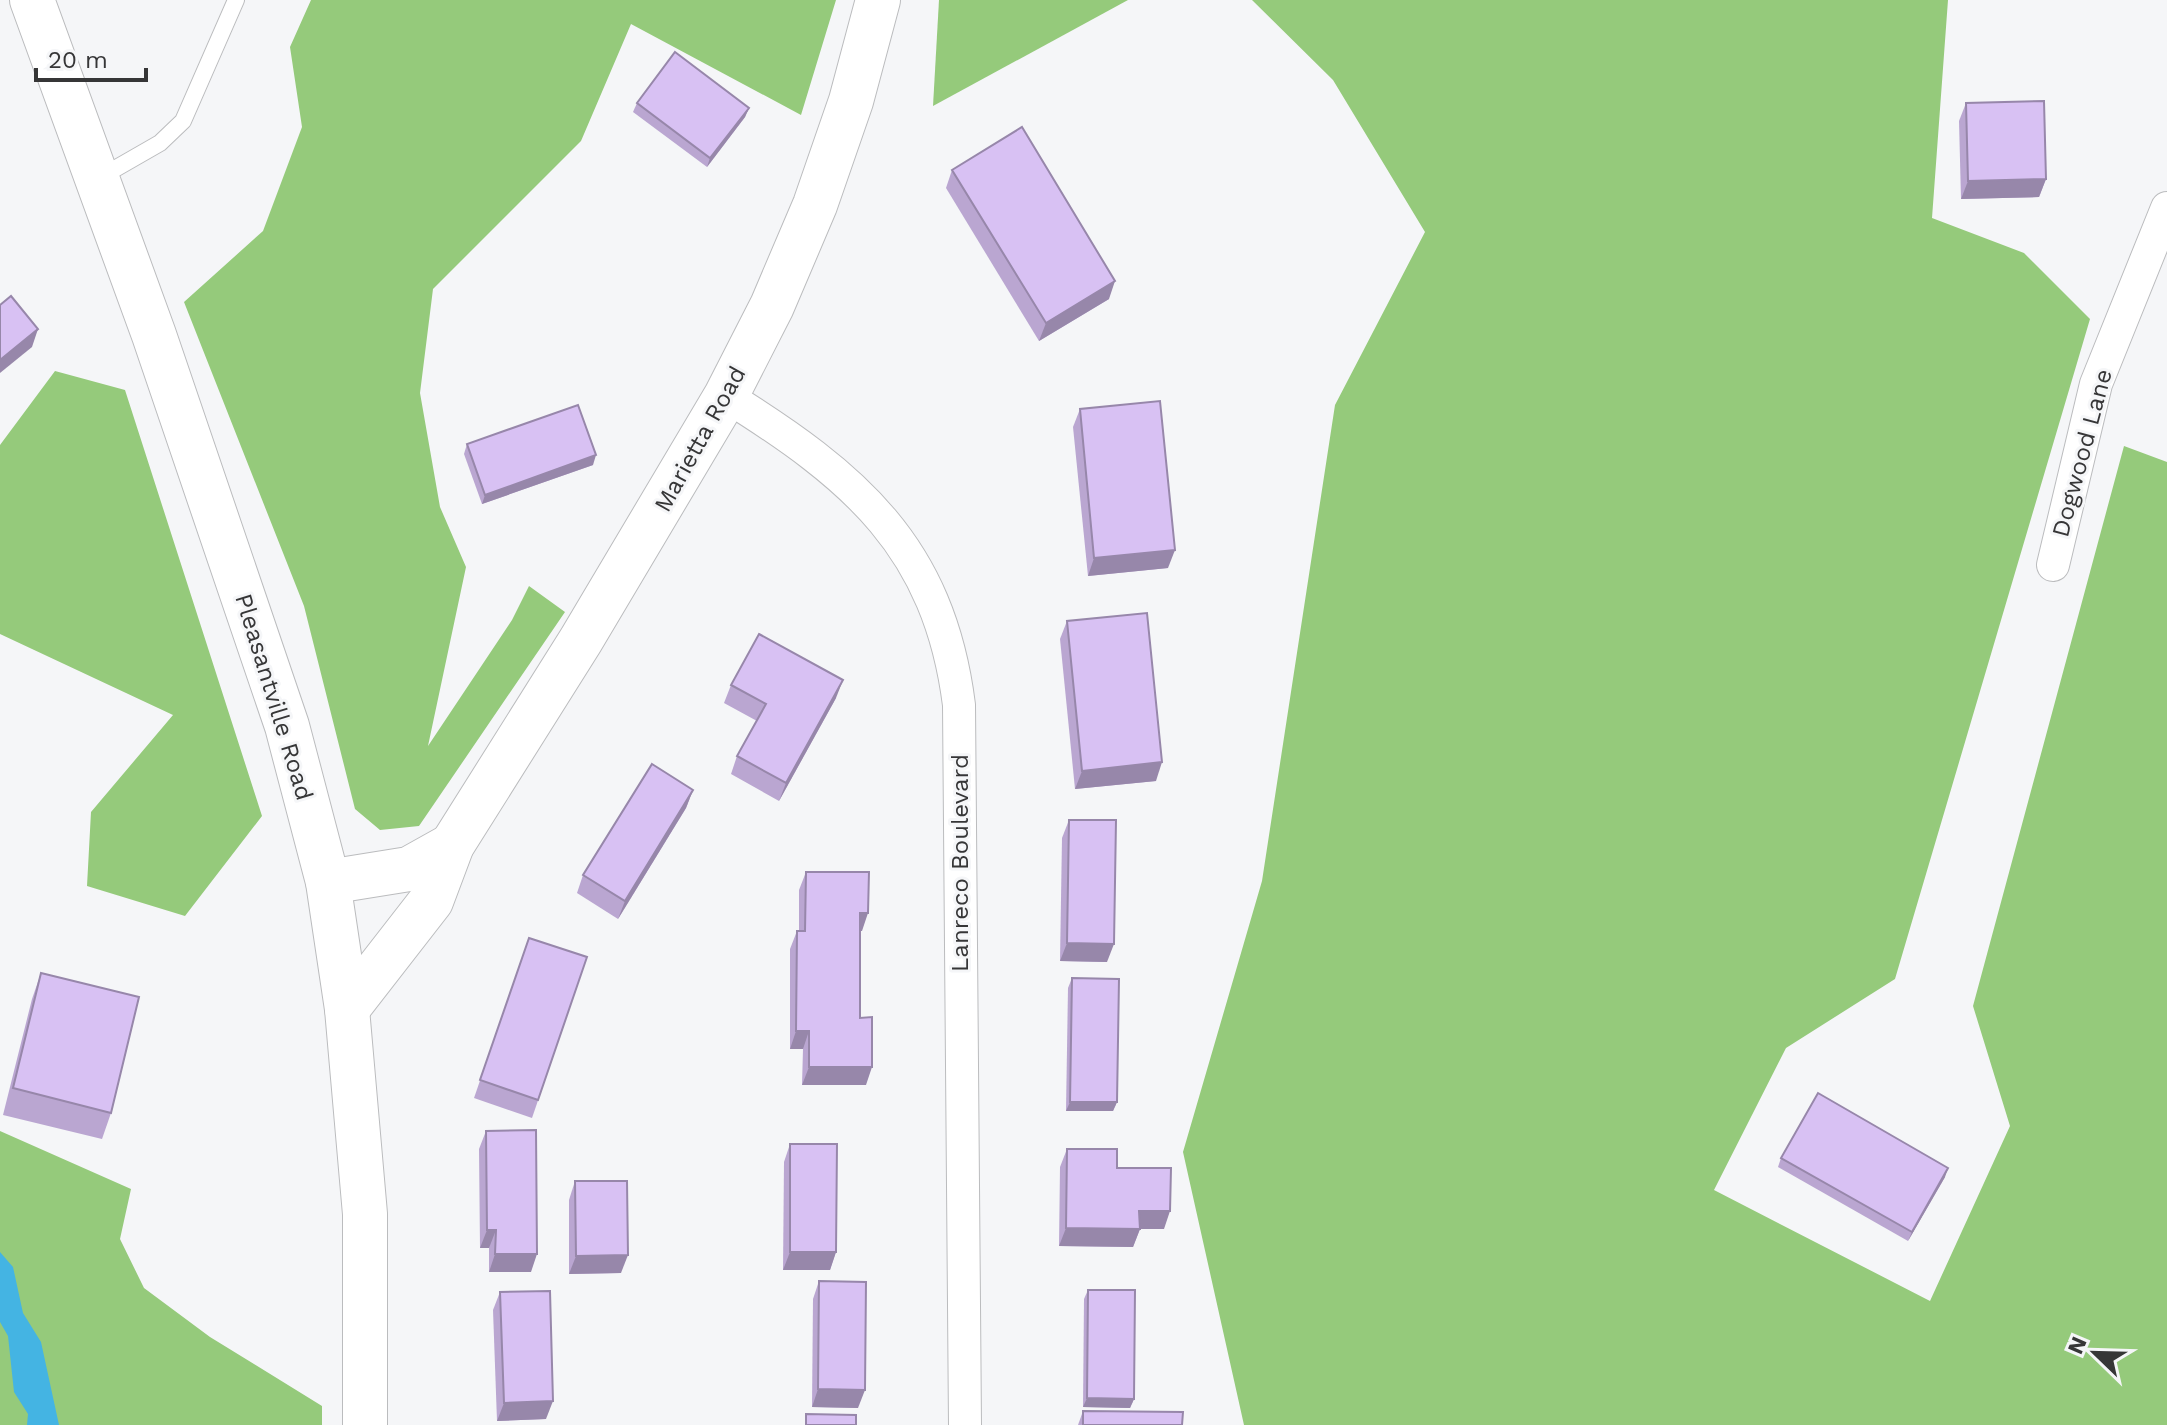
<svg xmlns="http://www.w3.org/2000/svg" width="2167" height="1425" font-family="'Work Sans',sans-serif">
	<rect width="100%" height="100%" fill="#f5f6f8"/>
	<g fill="#95ca7b">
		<path d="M 311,0 L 836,0 L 801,115 L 631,24 L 581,141 L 433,289 L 420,393 L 440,507 L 466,567 L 428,746 L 512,620 L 529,586 L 565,612 L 419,826 L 380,830 L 355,809 L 304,606 L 184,302 L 263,231 L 302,127 L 290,47 Z"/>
		<path d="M 939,0 L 1128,0 L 933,106 Z"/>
		<path d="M 1252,0 L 1948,0 L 1932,218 L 2024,253 L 2090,319 L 1895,979 L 1786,1048 L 1714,1190 L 1930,1301 L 2010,1126 L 1973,1006 L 2124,446 L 2167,462 L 2167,1425 L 1244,1425 L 1183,1152 L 1262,881 L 1335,405 L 1425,232 L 1333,80 Z"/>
		<path d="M 55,371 L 125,390 L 262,816 L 185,916 L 87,886 L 91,812 L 173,715 L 0,634 L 0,445 Z"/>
		<path d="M 0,1131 L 131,1189 L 120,1239 L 144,1288 L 210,1337 L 322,1406 L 322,1425 L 0,1425 Z"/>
	</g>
	<path fill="#44b4e3" d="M 0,1252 L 13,1267 L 23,1313 L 41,1342 L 59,1425 L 27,1425 L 28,1414 L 14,1392 L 8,1336 L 0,1322 Z"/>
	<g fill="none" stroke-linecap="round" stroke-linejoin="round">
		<defs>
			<path id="lane" d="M 99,178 L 160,143 L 183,121 L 236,0"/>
			<g id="street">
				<path d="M 726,396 C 854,476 939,546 959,705 L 965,1425"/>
				<path d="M 2053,565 L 2096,384 L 2167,208"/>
			</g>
			<g id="secondary">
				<path d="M 32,0 L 154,335 L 287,726 L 328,882 L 347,1009 L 365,1214 L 365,1425"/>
				<path d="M 328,882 L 409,869 L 452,845"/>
				<path d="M 347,1009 L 431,901 L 452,845 L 581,640 L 726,396 L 772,306 L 815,205 L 851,101 L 878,0"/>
			</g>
		</defs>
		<use href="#lane" stroke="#bbbcbe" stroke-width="18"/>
		<use href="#street" stroke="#bbbcbe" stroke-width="34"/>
		<use href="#secondary" stroke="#bbbcbe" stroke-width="46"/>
		<use href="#lane" stroke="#fff" stroke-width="16"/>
		<use href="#street" stroke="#fff" stroke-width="32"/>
		<use href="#secondary" stroke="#fff" stroke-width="44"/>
	</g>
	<g fill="#baa6d1">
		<path d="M 637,103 L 749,108 L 745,117 L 707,167 L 633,112 Z"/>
		<path d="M 1966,103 L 2046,179 L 2039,197 L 1961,199 L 1959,121 Z"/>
		<path d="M 952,170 L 1109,299 L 1039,341 L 946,188 Z"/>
		<path d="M 1080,409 L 1168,568 L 1088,576 L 1073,427 Z"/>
		<path d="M 467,444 L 593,465 L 482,504 L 464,454 Z"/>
		<path d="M 1067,621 L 1156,781 L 1075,789 L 1060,639 Z"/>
		<path d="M 731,685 L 836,698 L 779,801 L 731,774 L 737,756 L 757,721 L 724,703 Z"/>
		<path d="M 693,790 L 686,808 L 618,919 L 577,893 L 583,875 Z"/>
		<path d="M 1069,820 L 1107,962 L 1060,961 L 1062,838 Z"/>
		<path d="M 806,872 L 862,931 L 860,931 L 860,1018 L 866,1085 L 802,1085 L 803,1049 L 790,1049 L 790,949 L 797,931 L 799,931 L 799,890 Z"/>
		<path d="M 529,938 L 587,957 L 532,1118 L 474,1098 Z"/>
		<path d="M 41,973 L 111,1113 L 102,1139 L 3,1115 L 32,999 Z"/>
		<path d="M 1072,978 L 1117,1102 L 1113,1111 L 1066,1111 L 1068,988 Z"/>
		<path d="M 486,1131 L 531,1272 L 489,1272 L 489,1248 L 480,1248 L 479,1149 Z"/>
		<path d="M 790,1144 L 836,1252 L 830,1270 L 783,1270 L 784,1162 Z"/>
		<path d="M 1067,1149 L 1117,1168 L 1164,1229 L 1140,1229 L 1133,1247 L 1059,1246 L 1060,1167 Z"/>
		<path d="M 1781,1158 L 1945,1177 L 1908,1241 L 1778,1167 Z"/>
		<path d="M 575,1181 L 621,1273 L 569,1274 L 569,1200 Z"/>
		<path d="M 819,1281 L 858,1408 L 812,1407 L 813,1299 Z"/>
		<path d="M 1088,1290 L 1134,1399 L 1130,1408 L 1083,1407 L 1084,1299 Z"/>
		<path d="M 500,1292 L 546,1419 L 497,1421 L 493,1310 Z"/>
		<path d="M 1083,1411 L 1182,1425 L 1078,1425 Z"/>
	</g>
	<g fill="#9787aa">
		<path d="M 749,108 L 745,117 L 707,167 L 710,158 Z"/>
		<path d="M 2046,179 L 2039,197 L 1961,199 L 1968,181 Z"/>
		<path d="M 1115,281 L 1109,299 L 1039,341 L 1046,323 Z"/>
		<path d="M 38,329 L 32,347 L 0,373 L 0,360 Z"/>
		<path d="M 596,455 L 593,465 L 482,504 L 485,495 Z"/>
		<path d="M 1175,550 L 1168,568 L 1088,576 L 1094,558 Z"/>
		<path d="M 843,680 L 836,698 L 779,801 L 786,783 Z"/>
		<path d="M 1162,762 L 1156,781 L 1075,789 L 1082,771 Z"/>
		<path d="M 693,790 L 686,808 L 618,919 L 625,901 Z"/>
		<path d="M 860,913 L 868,913 L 862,931 L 854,931 Z"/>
		<path d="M 1067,943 L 1114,944 L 1107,962 L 1060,961 Z"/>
		<path d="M 796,1031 L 809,1031 L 803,1049 L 790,1049 Z"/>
		<path d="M 809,1067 L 872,1067 L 866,1085 L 802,1085 Z"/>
		<path d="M 1070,1102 L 1117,1102 L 1113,1111 L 1066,1111 Z"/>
		<path d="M 1948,1168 L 1945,1177 L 1908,1241 L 1912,1232 Z"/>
		<path d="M 1139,1211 L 1170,1211 L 1164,1229 L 1140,1229 L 1133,1247 L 1059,1246 L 1066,1228 Z"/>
		<path d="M 487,1230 L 496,1230 L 489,1248 L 480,1248 Z"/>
		<path d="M 790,1252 L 836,1252 L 830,1270 L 783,1270 Z"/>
		<path d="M 495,1254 L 537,1254 L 531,1272 L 489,1272 Z"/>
		<path d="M 628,1255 L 621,1273 L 569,1274 L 576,1256 Z"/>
		<path d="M 818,1389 L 865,1390 L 858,1408 L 812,1407 Z"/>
		<path d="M 1087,1398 L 1134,1399 L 1130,1408 L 1083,1407 Z"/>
		<path d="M 553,1401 L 546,1419 L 497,1421 L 504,1403 Z"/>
	</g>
	<g fill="#d8c1f3" stroke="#9787aa" stroke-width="2">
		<path d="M 675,52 L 749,108 L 710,158 L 637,103 Z"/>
		<path d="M 2044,101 L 2046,179 L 1968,181 L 1966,103 Z"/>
		<path d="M 1022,127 L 1115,281 L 1046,323 L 952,170 Z"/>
		<path d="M 11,296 L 38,329 L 0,360 L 0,305 Z"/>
		<path d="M 1160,401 L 1175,550 L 1094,558 L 1080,409 Z"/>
		<path d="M 578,405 L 596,455 L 485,495 L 467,444 Z"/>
		<path d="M 1147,613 L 1162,762 L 1082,771 L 1067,621 Z"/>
		<path d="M 759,634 L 843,680 L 786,783 L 737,756 L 766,704 L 731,685 Z"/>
		<path d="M 652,764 L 693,790 L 625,901 L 583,875 Z"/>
		<path d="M 1069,820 L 1116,820 L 1114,944 L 1067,943 Z"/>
		<path d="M 806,872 L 869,872 L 868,913 L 860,913 L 860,1018 L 872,1017 L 872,1067 L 809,1067 L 809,1031 L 796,1031 L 797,931 L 805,931 Z"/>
		<path d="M 529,938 L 587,957 L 538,1100 L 480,1080 Z"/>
		<path d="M 41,973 L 139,997 L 111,1113 L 13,1088 Z"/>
		<path d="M 1072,978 L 1119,979 L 1117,1102 L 1070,1102 Z"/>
		<path d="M 1818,1093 L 1948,1168 L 1912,1232 L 1781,1158 Z"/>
		<path d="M 536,1130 L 537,1254 L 495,1254 L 496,1230 L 487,1230 L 486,1131 Z"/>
		<path d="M 790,1144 L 837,1144 L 836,1252 L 790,1252 Z"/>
		<path d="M 1067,1149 L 1117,1149 L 1117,1168 L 1171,1168 L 1170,1211 L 1139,1211 L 1140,1229 L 1066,1228 Z"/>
		<path d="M 575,1181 L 627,1181 L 628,1255 L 576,1256 Z"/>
		<path d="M 819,1281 L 866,1282 L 865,1390 L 818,1389 Z"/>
		<path d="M 1088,1290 L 1135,1290 L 1134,1399 L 1087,1398 Z"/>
		<path d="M 550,1291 L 553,1401 L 504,1403 L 500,1292 Z"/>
		<path d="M 1083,1411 L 1183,1412 L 1182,1425 L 1083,1425 Z"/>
		<path d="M 806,1414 L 856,1415 L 856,1425 L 806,1425 Z"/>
	</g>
	<g text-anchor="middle" stroke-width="6" stroke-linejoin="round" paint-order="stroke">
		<g font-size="24" fill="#363637" stroke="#f5f6f8">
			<text transform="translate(700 439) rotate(-61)" y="8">Marietta Road</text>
			<text transform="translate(2082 453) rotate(-75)" y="8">Dogwood Lane</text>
			<text transform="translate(274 697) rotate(73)" y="8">Pleasantville Road</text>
			<text transform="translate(960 863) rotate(-90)" y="8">Lanreco Boulevard</text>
		</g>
	</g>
	<g transform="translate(2095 1353) rotate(293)" stroke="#f5f6f8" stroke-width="6" paint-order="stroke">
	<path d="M0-6L14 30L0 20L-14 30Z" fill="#363637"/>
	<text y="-12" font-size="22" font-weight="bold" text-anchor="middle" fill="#363637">N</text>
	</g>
	<path d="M36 68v12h110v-12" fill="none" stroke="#363637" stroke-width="4"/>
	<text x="48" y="68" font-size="24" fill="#363637" stroke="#f5f6f8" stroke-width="6" paint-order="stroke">20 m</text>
</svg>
